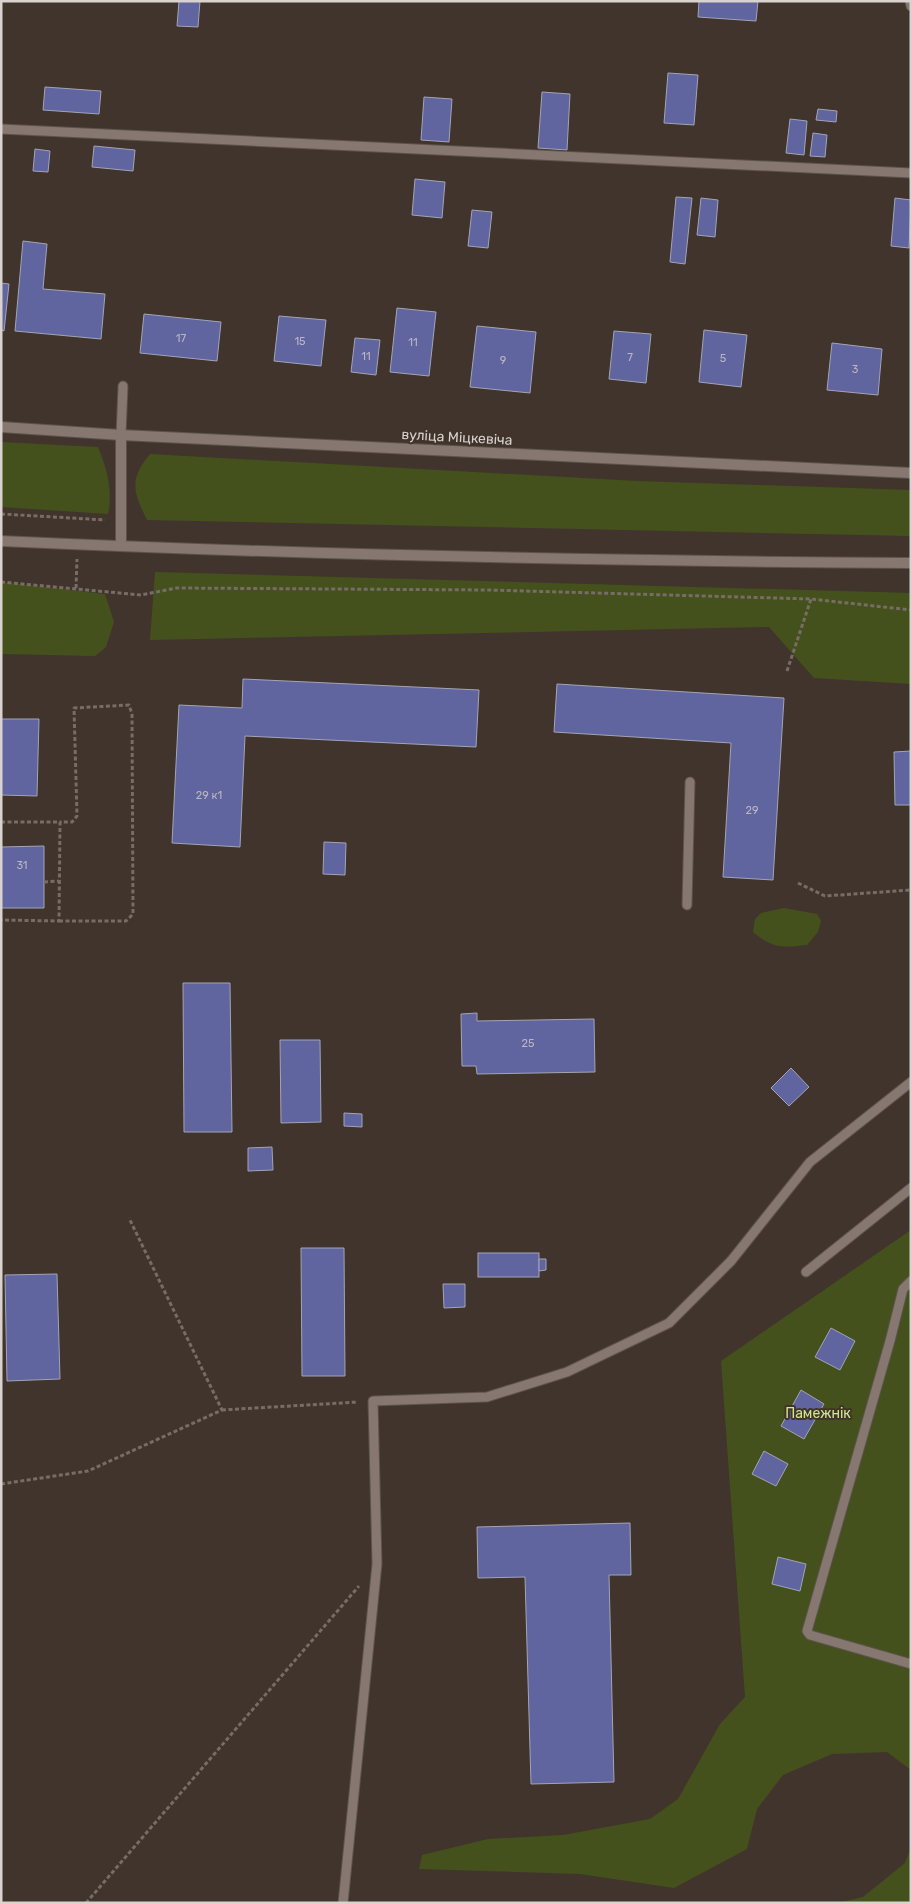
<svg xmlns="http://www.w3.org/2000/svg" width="912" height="1904" font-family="Rubik,sans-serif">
	<rect width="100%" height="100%" fill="#41342d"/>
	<g fill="#45511c">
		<path d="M 1,442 L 98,447 C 107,469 113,491 108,514 L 1,507 Z"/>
		<path d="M 150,454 L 637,481 L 911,490 L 911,536 L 147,520 C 133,492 129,479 150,454 Z"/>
		<path d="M 155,572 L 911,593 L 911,684 L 814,678 L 769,627 L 150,640 Z"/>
		<path d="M 1,582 L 105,594 L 114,622 L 106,647 L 95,656 L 1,654 Z"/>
		<path d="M 784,908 L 817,914 L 821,921 L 818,932 L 807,945 C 784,948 771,948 753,932 L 755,919 L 761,913 Z"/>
		<path d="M 911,1230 L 911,1770 L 887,1752 L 832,1754 L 783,1775 L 757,1809 L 747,1849 L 674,1888 L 580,1874 L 419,1869 L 422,1855 L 488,1839 L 563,1835 L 650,1819 L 678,1799 L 720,1724 L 745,1697 L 721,1361 Z"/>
		<path d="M 911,1848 L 911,1903 L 838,1903 L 863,1897 L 905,1863 Z"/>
	</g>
	<g fill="#60649f" stroke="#a3a5b4">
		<path d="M 179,1 L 200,1 L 198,27 L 177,26 Z"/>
		<path d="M 699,1 L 758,1 L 756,21 L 698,17 Z"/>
		<path d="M 668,73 L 698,75 L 694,125 L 664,123 Z"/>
		<path d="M 45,87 L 101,91 L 99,114 L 43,110 Z"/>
		<path d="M 542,92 L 570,94 L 567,150 L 538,148 Z"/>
		<path d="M 424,97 L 452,99 L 449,142 L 421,140 Z"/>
		<path d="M 818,109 L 837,111 L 836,122 L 816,120 Z"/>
		<path d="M 790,119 L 807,121 L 804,155 L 786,153 Z"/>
		<path d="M 813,133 L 827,135 L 825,157 L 810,156 Z"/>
		<path d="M 94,146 L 135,150 L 133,171 L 92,167 Z"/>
		<path d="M 35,149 L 50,151 L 48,172 L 33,171 Z"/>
		<path d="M 415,179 L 445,182 L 442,218 L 412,215 Z"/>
		<path d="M 676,197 L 692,198 L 685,264 L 670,262 Z"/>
		<path d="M 701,198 L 718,200 L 715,237 L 697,235 Z"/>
		<path d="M 895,198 L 911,200 L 909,248 L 891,246 Z"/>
		<path d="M 472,210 L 492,212 L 488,248 L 468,246 Z"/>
		<path d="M 23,241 L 47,244 L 43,289 L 105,294 L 101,339 L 15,331 Z"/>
		<path d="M 1,283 L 9,284 L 4,331 L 1,330 Z"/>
		<path d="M 397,308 L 436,312 L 429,376 L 390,372 Z"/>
		<path d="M 144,314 L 221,322 L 217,361 L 140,353 Z"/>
		<path d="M 279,316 L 326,320 L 321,366 L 274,361 Z"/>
		<path d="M 477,326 L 536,332 L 530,393 L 470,387 Z"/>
		<path d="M 704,330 L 747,335 L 741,387 L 699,382 Z"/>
		<path d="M 614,331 L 651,334 L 646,383 L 609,379 Z"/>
		<path d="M 355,338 L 380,340 L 376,375 L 351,372 Z"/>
		<path d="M 832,343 L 882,349 L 878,395 L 827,390 Z"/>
		<path d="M 243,679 L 479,690 L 476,747 L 245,736 L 240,847 L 172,843 L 179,705 L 242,708 Z"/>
		<path d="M 557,684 L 784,698 L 773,880 L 723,877 L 731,743 L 554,732 Z"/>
		<path d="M 1,719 L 39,719 L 37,796 L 1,795 Z"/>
		<path d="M 911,751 L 911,805 L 895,805 L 894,752 Z"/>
		<path d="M 324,842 L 346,843 L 345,875 L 323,874 Z"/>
		<path d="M 44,846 L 44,908 L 1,908 L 1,847 Z"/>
		<path d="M 183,983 L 230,983 L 232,1132 L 184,1132 Z"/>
		<path d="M 477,1013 L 477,1021 L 594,1019 L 595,1072 L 477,1074 L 476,1066 L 462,1066 L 461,1014 Z"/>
		<path d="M 280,1040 L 320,1040 L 321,1122 L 281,1123 Z"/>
		<path d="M 791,1068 L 809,1087 L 789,1106 L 771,1088 Z"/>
		<path d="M 344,1113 L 362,1114 L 362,1127 L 344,1126 Z"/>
		<path d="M 272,1147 L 273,1170 L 248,1171 L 248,1148 Z"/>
		<path d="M 301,1248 L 344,1248 L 345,1376 L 302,1376 Z"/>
		<rect x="478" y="1253" width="61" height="24"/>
		<path d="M 539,1259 L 546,1259 L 546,1270 L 539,1271 Z"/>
		<path d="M 57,1274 L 60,1379 L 7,1381 L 5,1275 Z"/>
		<path d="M 443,1284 L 465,1284 L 465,1307 L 444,1308 Z"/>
		<path d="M 831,1328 L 855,1341 L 840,1370 L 815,1357 Z"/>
		<path d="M 801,1390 L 824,1404 L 804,1439 L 781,1426 Z"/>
		<path d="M 764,1451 L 788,1464 L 776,1486 L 752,1474 Z"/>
		<path d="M 630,1523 L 631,1575 L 609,1575 L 614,1782 L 531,1784 L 525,1577 L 478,1578 L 477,1527 Z"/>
		<path d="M 778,1557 L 806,1564 L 800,1591 L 772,1584 Z"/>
	</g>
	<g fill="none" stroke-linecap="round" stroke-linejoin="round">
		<defs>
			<g id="service">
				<path d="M 910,1 L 911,6"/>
				<path d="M 1,129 L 911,173"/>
				<path d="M 121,435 L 123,386"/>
				<path d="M 687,905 L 690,782"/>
				<path d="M 806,1272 L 911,1188"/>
				<path d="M 911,1281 L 903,1289 L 890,1341 L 807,1631 L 810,1635 L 911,1664"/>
				<path d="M 343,1903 L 377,1564 L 373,1401 L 487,1397 L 567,1372 L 669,1323 L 731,1261 L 810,1162 L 911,1082"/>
			</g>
			<g id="minor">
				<path d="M 1,427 L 121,435 L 911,473"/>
				<path d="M 121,435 L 121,546"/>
			</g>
			<path id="tertiary" d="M 1,541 C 304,555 608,561 911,563"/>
		</defs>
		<use href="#service" stroke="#5d534c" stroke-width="11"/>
		<use href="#minor" stroke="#5d534c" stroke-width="12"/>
		<use href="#tertiary" stroke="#5d534c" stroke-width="12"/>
		<g stroke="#776c66" stroke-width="3" stroke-dasharray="4 2.5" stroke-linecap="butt">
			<path d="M 1,514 L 105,520"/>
			<path d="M 1,582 L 141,595 L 177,588 L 489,590 L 811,599 L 911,610"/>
			<path d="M 76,588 L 77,559"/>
			<path d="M 787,671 L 811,599"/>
			<path d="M 1,822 L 60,822 L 59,921 L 1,920"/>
			<path d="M 44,882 L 59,881"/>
			<path d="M 798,883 L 825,896 L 911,890"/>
			<path d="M 59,921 L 126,921 L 133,914 L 132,714 L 129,705 L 74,708 L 77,816 L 72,822 L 60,822"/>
			<path d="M 222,1410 L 358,1402"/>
			<path d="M 1,1484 L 88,1471 L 222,1410 L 129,1218"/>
			<path d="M 86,1903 L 359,1586"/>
		</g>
		<use href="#service" stroke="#867770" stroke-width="9"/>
		<use href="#minor" stroke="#867770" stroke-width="10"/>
		<use href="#tertiary" stroke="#867770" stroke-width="10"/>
	</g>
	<g text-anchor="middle" stroke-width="4" stroke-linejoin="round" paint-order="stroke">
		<g font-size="11" fill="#bcb6c2">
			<text x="181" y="342">17</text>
			<text x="300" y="345">15</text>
			<text x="413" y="346">11</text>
			<text x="366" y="360">11</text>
			<text x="630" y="361">7</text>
			<text x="723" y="362">5</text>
			<text x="503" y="364">9</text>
			<text x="855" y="373">3</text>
			<text x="209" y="799">29 к1</text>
			<text x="752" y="814">29</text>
			<text x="22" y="869">31</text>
			<text x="528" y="1047">25</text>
		</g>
		<g font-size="14" fill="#dad2ce" stroke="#41342d">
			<text transform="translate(457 437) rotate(3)" y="5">вуліца Міцкевіча</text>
		</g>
		<g font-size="14" fill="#cee787" stroke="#41342d">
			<text x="818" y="1418">Памежнік</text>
		</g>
	</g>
	<rect width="912" height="1904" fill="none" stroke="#dad2ce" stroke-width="5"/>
</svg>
